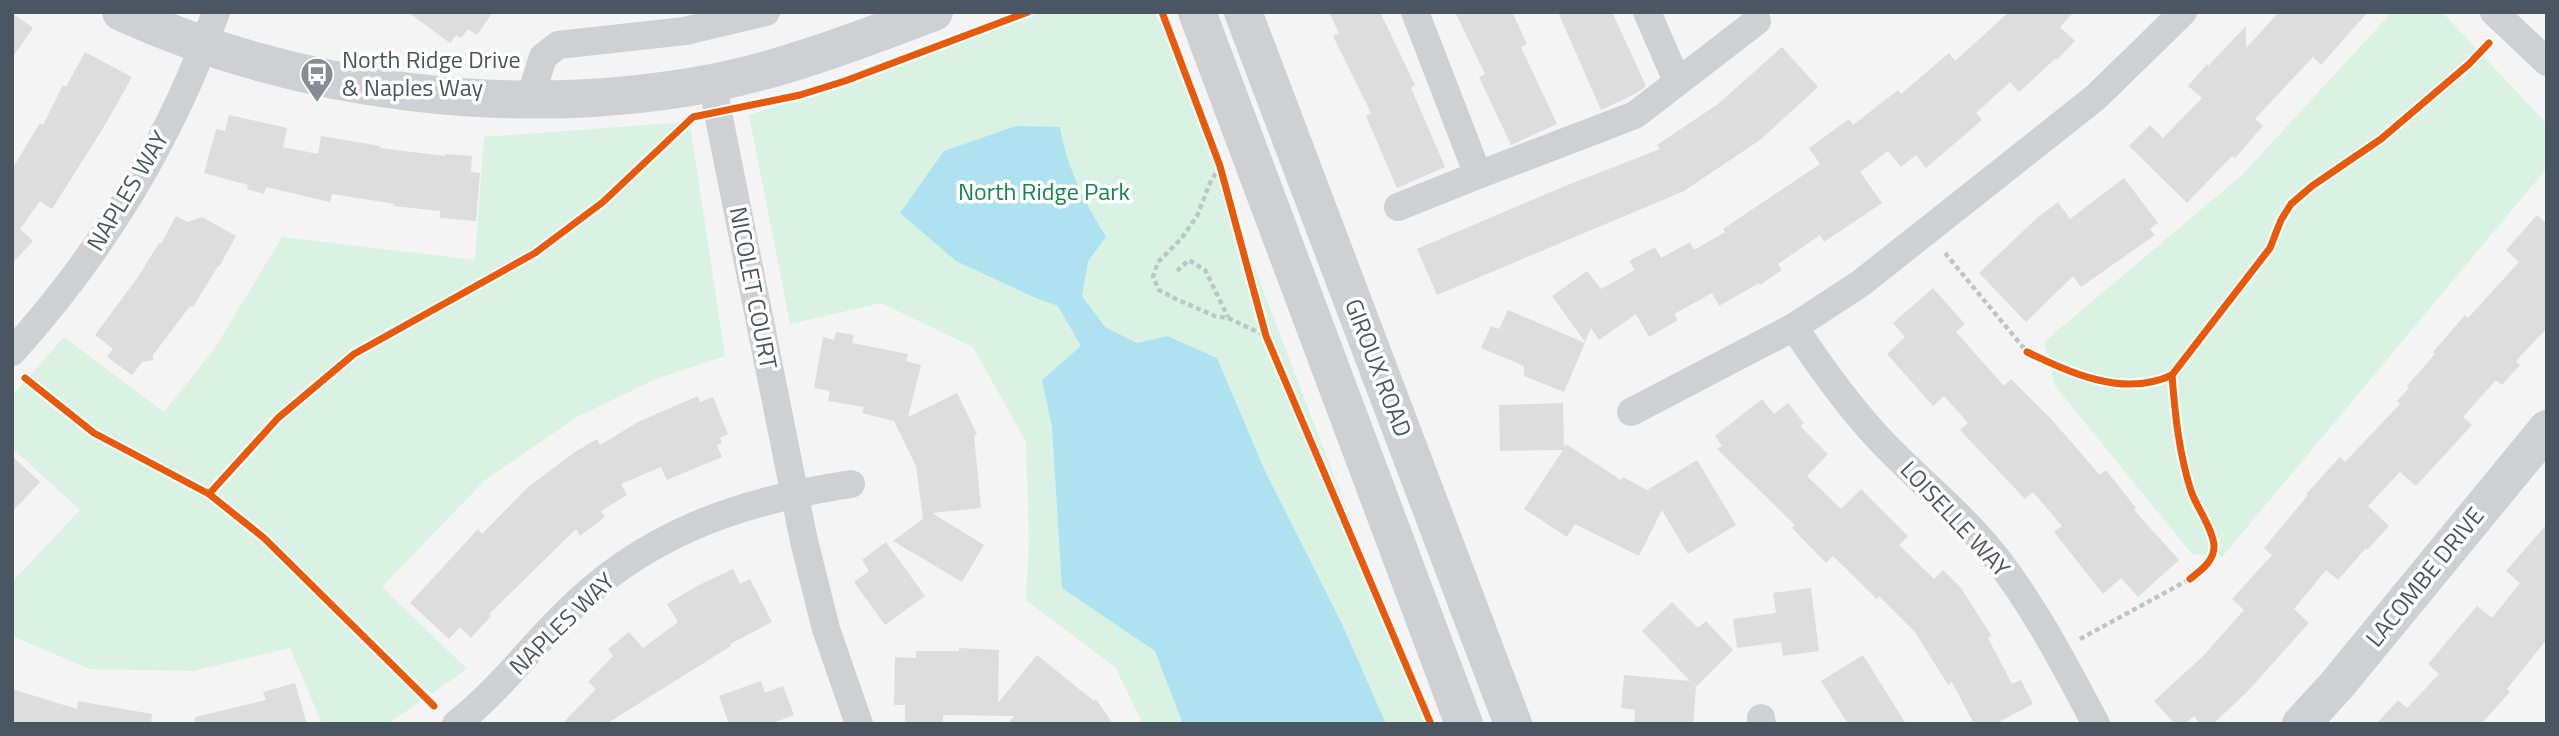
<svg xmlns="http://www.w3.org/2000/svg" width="2559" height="736" font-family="'Titillium Web',sans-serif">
	<rect width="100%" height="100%" fill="#f4f4f4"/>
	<g fill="#d9f2e3">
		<path d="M 1041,12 L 1154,12 L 1164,31 L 1429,724 L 1143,724 L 1115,667 L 1026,600 L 1029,540 L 1026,442 L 973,347 L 881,303 L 790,324 L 749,115 L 888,70 Z"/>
		<path d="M 2392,12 L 2442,12 L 2547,124 L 2547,168 L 2222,557 L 2192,554 L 2055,386 L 2044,342 L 2242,175 Z"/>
		<path d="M 685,122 L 690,125 L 725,356 L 656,379 L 577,417 L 485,480 L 382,587 L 467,669 L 388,724 L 322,724 L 290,648 L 193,671 L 90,669 L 12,636 L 12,582 L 80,510 L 12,448 L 12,396 L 64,337 L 164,412 L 215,348 L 282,237 L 475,260 L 484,137 Z"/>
	</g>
	<path fill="#aee2f0" d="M 1016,126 L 1060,127 C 1067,168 1084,201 1106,237 L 1088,261 L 1082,296 L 1105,327 L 1137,343 L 1167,336 L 1217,358 L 1265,471 L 1341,622 L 1386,724 L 1183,724 L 1155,651 L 1062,588 L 1052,427 L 1042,380 L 1081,346 L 1058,306 L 1036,298 L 956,261 L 900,213 L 944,151 Z"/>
	<g fill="#ddddde">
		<path d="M 408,12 L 493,12 L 477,35 L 468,29 L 461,38 L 456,35 L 450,43 Z"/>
		<path d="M 1329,12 L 1380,12 L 1415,85 L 1411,88 L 1445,167 L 1397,188 L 1366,116 L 1371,113 L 1333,36 L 1339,33 Z"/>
		<path d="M 1455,12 L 1512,12 L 1527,44 L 1521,47 L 1557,124 L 1511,145 L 1479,77 L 1485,74 Z"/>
		<path d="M 1558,12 L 1612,12 L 1646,86 L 1635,94 L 1601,110 Z"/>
		<path d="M 2009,12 L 2074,12 L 2060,27 L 2075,41 L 2057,60 L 2056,58 L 2019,92 L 2010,82 L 1976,113 L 1982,120 L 1926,168 L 1916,155 L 1901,167 L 1888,151 L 1860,172 L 1882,203 L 1824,242 L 1820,235 L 1778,264 L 1782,270 L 1760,285 L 1759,283 L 1719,306 L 1712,293 L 1674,314 L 1678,320 L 1649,337 L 1636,314 L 1599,340 L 1591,328 L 1585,342 L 1552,296 L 1587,271 L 1601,289 L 1635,270 L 1629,261 L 1655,247 L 1661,258 L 1690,242 L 1694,250 L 1725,232 L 1723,229 L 1820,164 L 1809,148 L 1849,119 L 1853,125 L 1898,90 L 1901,94 L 1949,53 L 1955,61 Z"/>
		<path d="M 2279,12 L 2368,12 L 2321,65 L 2313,57 L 2255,119 L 2263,126 L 2235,158 L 2232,156 L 2187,203 L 2129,146 L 2150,125 L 2163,138 L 2202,98 L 2188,86 L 2207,64 L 2208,66 L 2246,26 L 2246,48 Z"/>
		<path d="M 12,13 L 33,28 L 12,58 Z"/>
		<path d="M 1782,47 L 1818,87 L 1760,140 L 1684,191 L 1437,295 L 1417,249 L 1565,186 L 1660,149 L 1657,145 L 1718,104 Z"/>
		<path d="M 85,52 L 132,77 L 105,125 L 52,209 L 40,201 L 20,229 L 33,241 L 12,264 L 12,169 L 40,123 L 43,125 L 63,85 L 66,87 Z"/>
		<path d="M 229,115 L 287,128 L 283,147 L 318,154 L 321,136 L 380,146 L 380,148 L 445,156 L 445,154 L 472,156 L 471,172 L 480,173 L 476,221 L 440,218 L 440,211 L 394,206 L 395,204 L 332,194 L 330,202 L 266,187 L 264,194 L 247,189 L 248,185 L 204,173 L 216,129 L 225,131 Z"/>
		<path d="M 2124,178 L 2158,223 L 2150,229 L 2155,235 L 2081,287 L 2073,276 L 2026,322 L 1979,273 L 2038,217 L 2058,202 L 2070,219 Z"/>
		<path d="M 2537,215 L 2547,224 L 2547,328 L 2516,361 L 2520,365 L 2502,385 L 2496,380 L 2463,417 L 2472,425 L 2416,486 L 2400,472 L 2368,506 L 2389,526 L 2367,550 L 2366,548 L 2338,580 L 2326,570 L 2294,609 L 2309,623 L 2247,692 L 2213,724 L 2200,724 L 2194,716 L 2185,724 L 2175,724 L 2154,701 L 2203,656 L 2244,610 L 2232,599 L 2272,555 L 2264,548 L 2308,495 L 2306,494 L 2340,457 L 2345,462 L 2400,404 L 2397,401 L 2409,388 L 2407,386 L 2435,354 L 2433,352 L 2465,315 L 2468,318 L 2519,262 L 2506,250 Z"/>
		<path d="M 176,216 L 188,222 L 202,217 L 236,236 L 219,267 L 218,266 L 193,307 L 190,306 L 153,355 L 153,360 L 142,362 L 132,375 L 107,357 L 113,349 L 95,335 L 138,277 L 159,243 L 161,244 Z"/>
		<path d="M 1933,288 L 1965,324 L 1956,332 L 2004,386 L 2011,379 L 2052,420 L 2100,475 L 2106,470 L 2136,508 L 2134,510 L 2179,560 L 2138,597 L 2121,578 L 2103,594 L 2054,532 L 2062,526 L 2033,492 L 2025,499 L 1960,430 L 1968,423 L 1944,396 L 1933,406 L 1887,354 L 1905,337 L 1893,323 Z"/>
		<path d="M 1508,310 L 1585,343 L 1564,392 L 1524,376 L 1524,366 L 1481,348 L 1491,326 L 1499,329 Z"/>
		<path d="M 836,332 L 854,335 L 852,343 L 908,354 L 906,361 L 921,365 L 908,417 L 957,393 L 977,434 L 974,436 L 981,508 L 932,513 L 984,545 L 962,582 L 893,541 L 923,519 L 916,466 L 894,421 L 862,413 L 864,407 L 828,401 L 830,391 L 814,388 L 823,337 L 834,340 Z"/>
		<path d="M 698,396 L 700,402 L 713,397 L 728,434 L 720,438 L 722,443 L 717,445 L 722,457 L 667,480 L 661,467 L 621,484 L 627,495 L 601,511 L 605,517 L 580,536 L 576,529 L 489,614 L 491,616 L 471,638 L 460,627 L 449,639 L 410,603 L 478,529 L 482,534 L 528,487 L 575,452 L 597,439 L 600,445 L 640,421 Z"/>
		<path d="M 1762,399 L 1774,414 L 1788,403 L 1804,423 L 1800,426 L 1828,454 L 1807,476 L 1841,509 L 1861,489 L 1908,536 L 1899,545 L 1934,579 L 1943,570 L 1961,588 L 1991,635 L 1988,638 L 2012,684 L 2021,680 L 2033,704 L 1995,724 L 1974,724 L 1952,682 L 1948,685 L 1915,632 L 1879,596 L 1877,599 L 1833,556 L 1826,563 L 1792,528 L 1795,525 L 1717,449 L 1722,446 L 1715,436 Z"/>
		<path d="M 1563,403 L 1564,448 L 1566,444 L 1621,480 L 1623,477 L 1647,490 L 1697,460 L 1736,525 L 1688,554 L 1662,510 L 1639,556 L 1575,524 L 1567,537 L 1524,509 L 1563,450 L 1500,451 L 1499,405 Z"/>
		<path d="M 12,456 L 40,482 L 12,512 Z"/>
		<path d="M 2547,524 L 2547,639 L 2507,689 L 2510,692 L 2481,724 L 2376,724 L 2398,700 L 2407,708 L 2439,674 L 2428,664 L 2477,606 L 2492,618 L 2520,583 L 2506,571 Z"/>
		<path d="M 886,542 L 925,596 L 885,625 L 854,582 L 869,571 L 862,560 Z"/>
		<path d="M 733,569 L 740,584 L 750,579 L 772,622 L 730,644 L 731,646 L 606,724 L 562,724 L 596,689 L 588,682 L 613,656 L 608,649 L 629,632 L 643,648 L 678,622 L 667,604 L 697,586 Z"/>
		<path d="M 1811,588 L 1819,651 L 1783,656 L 1781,642 L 1737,648 L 1733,619 L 1776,613 L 1773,593 Z"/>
		<path d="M 1672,602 L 1698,628 L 1706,621 L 1733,650 L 1696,687 L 1693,724 L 1634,724 L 1635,710 L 1621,708 L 1624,675 L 1690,681 L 1642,631 Z"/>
		<path d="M 959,648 L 999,650 L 998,703 L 1037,655 L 1094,701 L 1096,699 L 1113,724 L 1008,724 L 1014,716 L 943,715 L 943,723 L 905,724 L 905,705 L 894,705 L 895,657 L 916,658 L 916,651 L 959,651 Z"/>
		<path d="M 1863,655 L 1906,724 L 1848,724 L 1821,681 Z"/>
		<path d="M 761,681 L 765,693 L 783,686 L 794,715 L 770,724 L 729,724 L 719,696 Z"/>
		<path d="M 295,683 L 307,724 L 195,724 L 195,717 L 266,700 L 263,692 Z"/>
		<path d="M 12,689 L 77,709 L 78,701 L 152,714 L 151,724 L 12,724 Z"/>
	</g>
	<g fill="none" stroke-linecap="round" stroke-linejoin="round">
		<g stroke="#bcc7c4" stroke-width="4.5" stroke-dasharray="5 3.5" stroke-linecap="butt">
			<path d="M 1220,166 L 1210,183 L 1197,216 L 1181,239 L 1158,262 L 1153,277 L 1159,290 L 1176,299 L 1215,316 L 1228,318 L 1266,336"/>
			<path d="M 1945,253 L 2027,352"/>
			<path d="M 1177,271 L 1189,260 L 1205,270 L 1228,317"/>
			<path d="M 2080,639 L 2190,579"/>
		</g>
		<g stroke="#ced0d2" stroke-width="28">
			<path d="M 1415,12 L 1478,175 L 1635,115 L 1757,21"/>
			<path d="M 1647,12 L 1677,81"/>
			<path d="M 2494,12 L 2547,62"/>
			<path d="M 712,83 L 804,541 L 826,629 L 859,724"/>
			<path d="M 530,99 L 543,57 L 558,45 L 685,31 L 766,12"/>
			<path d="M 1398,207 L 1478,175"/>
			<path d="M 1794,327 C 1821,368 1851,410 1885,445 C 1921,482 1962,515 1994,555 C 2035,607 2065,666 2096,724"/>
			<path d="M 12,352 C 101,254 172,138 216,12"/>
			<path d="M 1631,412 L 1794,327 L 1861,283 L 2096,97 L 2183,12"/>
			<path d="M 1761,718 L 1762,724"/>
			<path d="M 456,724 C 496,693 526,653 561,618 C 642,534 739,501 851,484"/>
		</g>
		<g stroke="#ced0d4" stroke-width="38">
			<path d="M 121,12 C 301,94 518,120 712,83 C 788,68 862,39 934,12"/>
			<path d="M 1197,12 L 1464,724"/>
			<path d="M 1243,12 L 1513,724"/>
			<path d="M 2301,724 L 2336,686 L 2547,429"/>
		</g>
		<defs>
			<g id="cycleway">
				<path d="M 1162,12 L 1220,166 L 1266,336 L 1431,724"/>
				<path d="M 2027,352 C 2071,373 2124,398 2172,375 L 2270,248 L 2281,220 L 2291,204 L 2312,186 L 2381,139 L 2469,64 L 2489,43"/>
				<path d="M 2172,375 C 2175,415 2179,453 2191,491 C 2197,508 2212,527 2214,545 C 2215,561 2201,570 2190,579"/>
				<path d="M 25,378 L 94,433 L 209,494 L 264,538 L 434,706"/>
				<path d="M 209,494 L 278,418 L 354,354 L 535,253 L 603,202 L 693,117 L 800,95 L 845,81 L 1028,12"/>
			</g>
		</defs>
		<use href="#cycleway" stroke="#fff" stroke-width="11"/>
		<use href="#cycleway" stroke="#e8590c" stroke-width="7"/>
	</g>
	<defs>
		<symbol id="bus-pin" viewBox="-11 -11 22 30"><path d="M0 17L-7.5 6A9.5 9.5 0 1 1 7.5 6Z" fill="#868d94" stroke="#fff"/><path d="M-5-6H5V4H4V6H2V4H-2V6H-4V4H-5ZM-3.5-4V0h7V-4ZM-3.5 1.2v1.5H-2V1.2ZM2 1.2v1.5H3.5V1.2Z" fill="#fff"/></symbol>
	</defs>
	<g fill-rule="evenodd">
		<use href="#bus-pin" x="298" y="55" width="38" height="52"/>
	</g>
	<g text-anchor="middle" stroke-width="7" stroke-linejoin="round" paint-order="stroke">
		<g font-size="24" fill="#4a5661" stroke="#fff" text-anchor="start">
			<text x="342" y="68">North Ridge Drive<tspan x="342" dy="28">&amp; Naples Way</tspan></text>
		</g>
		<g font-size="24" fill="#4a5661" stroke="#fff">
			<text transform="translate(128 191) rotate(-59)" y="8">NAPLES WAY</text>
			<text transform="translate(753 288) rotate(79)" y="8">NICOLET COURT</text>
			<text transform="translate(1378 368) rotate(69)" y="8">GIROUX ROAD</text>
			<text transform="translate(1955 519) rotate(47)" y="8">LOISELLE WAY</text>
			<text transform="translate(2425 577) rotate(-51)" y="8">LACOMBE DRIVE</text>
			<text transform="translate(562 624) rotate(-44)" y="8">NAPLES WAY</text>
		</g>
		<g font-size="24" fill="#17864f" stroke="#fff">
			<text x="1044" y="200">North Ridge Park</text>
		</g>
	</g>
	<rect width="2559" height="736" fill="none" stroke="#4a5661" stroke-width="28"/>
</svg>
